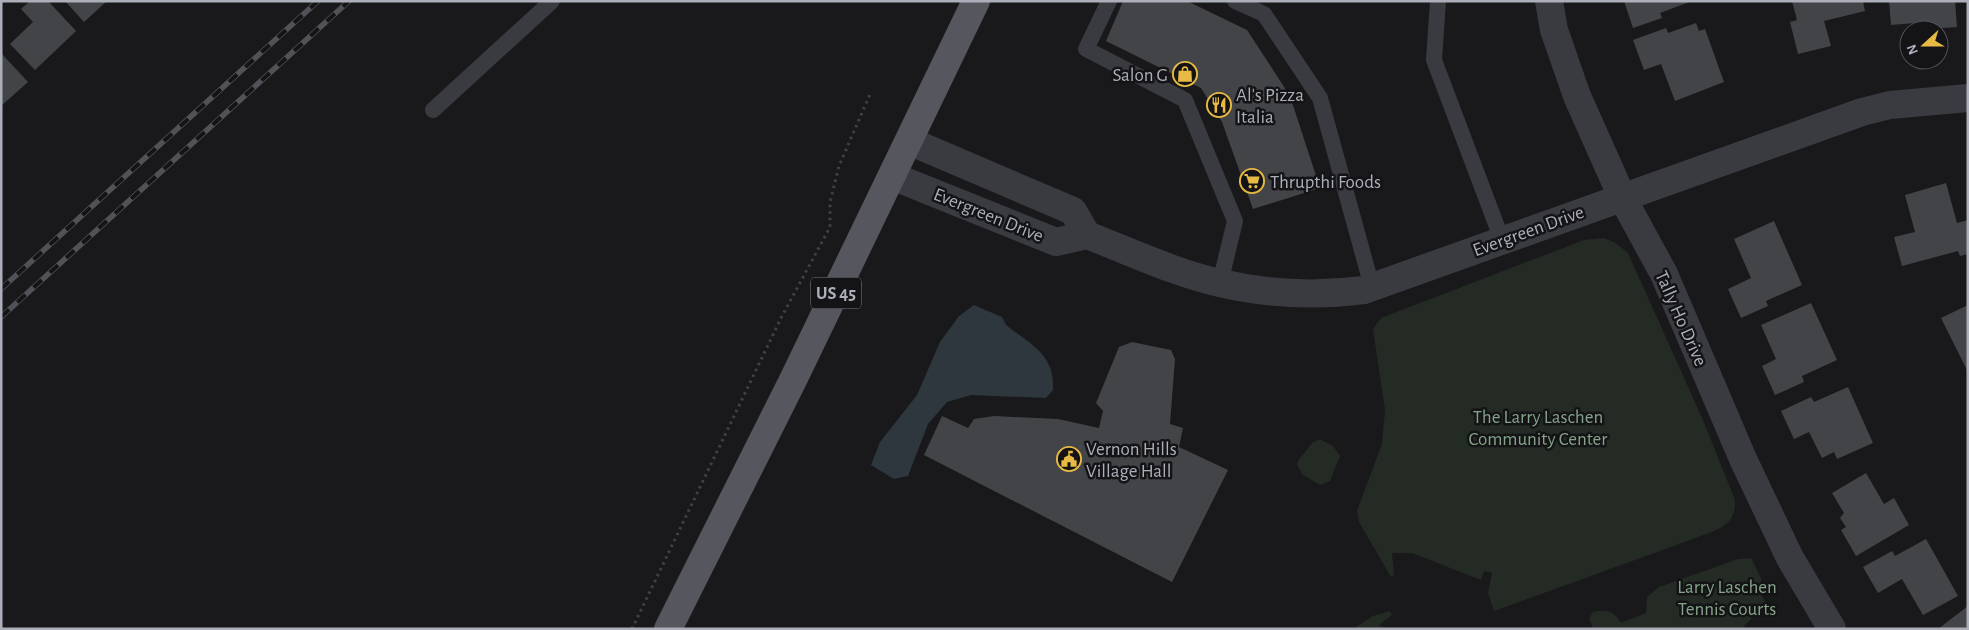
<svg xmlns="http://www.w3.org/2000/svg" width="1969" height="630" font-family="'Alegreya Sans',sans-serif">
	<rect width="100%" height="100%" fill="#19191b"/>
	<g fill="#232b24">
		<path d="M 1603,238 L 1614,242 L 1628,253 L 1703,420 L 1735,500 C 1736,518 1728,525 1712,532 L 1494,611 L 1488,593 L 1492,573 L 1484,571 L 1481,580 L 1412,553 L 1392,553 L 1394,575 L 1391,577 L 1359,522 L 1357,511 L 1382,444 L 1385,410 L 1373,329 L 1381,318 L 1584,240 Z"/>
		<path d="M 1320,439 L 1333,446 L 1340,456 L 1330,481 L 1320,485 L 1303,475 L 1297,465 L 1298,461 L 1312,443 Z"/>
		<path d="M 1751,558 L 1761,578 L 1761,594 L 1766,604 L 1741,629 L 1593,629 L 1589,618 L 1593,612 C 1606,609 1614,611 1621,623 L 1646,613 L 1647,597 L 1659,587 L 1738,559 Z"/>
		<path d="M 1390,611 L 1392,615 L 1379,625 L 1385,629 L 1353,629 L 1373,616 Z"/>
	</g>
	<path fill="#2f373e" d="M 974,305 L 1002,317 L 1006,325 C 1031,345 1055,354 1053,390 L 1046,398 L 971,395 L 947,402 L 928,424 L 908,476 L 894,479 L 871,465 L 880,442 L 917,395 L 940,342 L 959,316 Z"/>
	<g fill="#434448">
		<path d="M 30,1 L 48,1 L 76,31 L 35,70 L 10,44 L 33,22 L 21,9 Z"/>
		<path d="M 65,1 L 107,1 L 84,22 Z"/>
		<path d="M 1123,1 L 1187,1 L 1247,30 L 1290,96 L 1320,188 L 1253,209 L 1222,122 L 1201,88 L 1106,41 Z"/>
		<path d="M 1624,1 L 1692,1 L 1660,13 L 1662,18 L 1633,28 Z"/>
		<path d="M 1792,1 L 1863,1 L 1865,11 L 1824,21 L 1831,46 L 1798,54 L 1790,22 L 1797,20 Z"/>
		<path d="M 1889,1 L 1955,1 L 1957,27 L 1928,29 L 1928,22 L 1891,25 Z"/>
		<path d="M 1696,23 L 1699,31 L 1705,29 L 1724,82 L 1675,101 L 1661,64 L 1644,70 L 1633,40 L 1666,28 L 1668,33 Z"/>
		<path d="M 1,53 L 28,82 L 1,106 Z"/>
		<path d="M 1946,183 L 1957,223 L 1968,220 L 1968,254 L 1960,256 L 1958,251 L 1902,266 L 1894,237 L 1915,232 L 1905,195 Z"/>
		<path d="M 1774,221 L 1802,285 L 1766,301 L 1768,306 L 1741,318 L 1728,289 L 1751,278 L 1734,239 Z"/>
		<path d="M 1811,303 L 1837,360 L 1802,376 L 1804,382 L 1775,395 L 1762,366 L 1776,359 L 1761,325 Z"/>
		<path d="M 1968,305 L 1968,372 L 1941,318 Z"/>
		<path d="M 1132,342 L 1171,350 L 1175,359 L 1170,424 L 1183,428 L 1179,447 L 1228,470 L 1172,582 L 924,455 L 942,416 L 968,428 L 974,419 L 994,416 L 1058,419 L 1099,428 L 1103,411 L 1096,403 L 1119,347 Z"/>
		<path d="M 1848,387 L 1873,443 L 1837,459 L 1834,452 L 1822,458 L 1809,432 L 1794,439 L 1781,411 L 1811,397 L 1814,402 Z"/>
		<path d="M 1866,473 L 1884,504 L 1894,498 L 1909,525 L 1856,556 L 1841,530 L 1846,527 L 1840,518 L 1844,513 L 1832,493 Z"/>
		<path d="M 1926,539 L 1958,596 L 1923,615 L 1902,579 L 1878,593 L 1863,567 L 1892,551 L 1895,556 Z"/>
		<path d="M 1968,606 L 1968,629 L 1938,629 Z"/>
	</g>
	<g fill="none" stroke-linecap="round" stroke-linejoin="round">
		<path stroke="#404147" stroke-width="3" stroke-dasharray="2.5 4" stroke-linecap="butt" d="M 632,629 L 781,318 L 830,227 L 830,202 L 839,166 L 871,92"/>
		<g stroke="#3a3b40" stroke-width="16">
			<path d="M 1109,1 L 1086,49 L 1185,100 L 1235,221 L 1220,283"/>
			<path d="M 1235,1 L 1264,14 L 1320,98 L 1372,287"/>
			<path d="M 1438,1 L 1434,60 L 1502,240"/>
			<path d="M 433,110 L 552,1"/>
		</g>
		<g stroke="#3a3b40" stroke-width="28">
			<path d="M 1549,1 L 1554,30 L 1577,96 L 1622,197 L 1664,274 L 1743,459 L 1790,558 L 1832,629"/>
			<path d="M 892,176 L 1056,242 L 1087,235 L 1073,211 L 909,141"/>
			<path d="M 1087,235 C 1131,252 1175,273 1220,283 C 1267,294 1317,296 1364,290 L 1862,112 L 1890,105 L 1968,98"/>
		</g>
		<path stroke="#56575e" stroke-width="28" d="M 668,629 L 793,380 L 976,1"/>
		<defs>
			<g id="rail">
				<path d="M 1,289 L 318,1"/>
				<path d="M 1,317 L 349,1"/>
			</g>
		</defs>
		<use href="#rail" stroke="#515258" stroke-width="5.5"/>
		<use href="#rail" stroke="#141416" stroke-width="4" stroke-dasharray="11" stroke-linecap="butt"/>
	</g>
	<defs>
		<symbol id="shop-ring" viewBox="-11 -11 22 22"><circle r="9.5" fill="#141416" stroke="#e8ba43" stroke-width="1.5"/><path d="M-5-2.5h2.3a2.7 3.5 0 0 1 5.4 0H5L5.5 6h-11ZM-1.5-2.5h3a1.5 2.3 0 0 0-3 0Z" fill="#e8ba43"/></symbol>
		<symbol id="restaurant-ring" viewBox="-11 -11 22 22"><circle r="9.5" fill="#141416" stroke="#e8ba43" stroke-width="1.5"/><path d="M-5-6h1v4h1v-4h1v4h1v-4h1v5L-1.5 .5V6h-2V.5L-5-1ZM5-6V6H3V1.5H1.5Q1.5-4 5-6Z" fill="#e8ba43"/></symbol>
		<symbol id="supermarket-ring" viewBox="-11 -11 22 22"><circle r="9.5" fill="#141416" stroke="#e8ba43" stroke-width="1.5"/><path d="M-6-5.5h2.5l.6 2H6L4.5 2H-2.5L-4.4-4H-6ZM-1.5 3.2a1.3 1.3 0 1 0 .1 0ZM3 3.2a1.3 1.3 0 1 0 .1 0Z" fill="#e8ba43"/></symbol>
		<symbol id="civic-ring" viewBox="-11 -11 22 22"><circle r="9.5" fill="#141416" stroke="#e8ba43" stroke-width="1.5"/><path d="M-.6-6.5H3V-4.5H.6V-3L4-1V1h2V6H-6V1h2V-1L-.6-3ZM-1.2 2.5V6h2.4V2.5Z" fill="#e8ba43"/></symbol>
	</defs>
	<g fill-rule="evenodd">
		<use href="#shop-ring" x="1171" y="60" width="28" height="28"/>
		<use href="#restaurant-ring" x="1205" y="91" width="28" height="28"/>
		<use href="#supermarket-ring" x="1238" y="167" width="28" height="28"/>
		<use href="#civic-ring" x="1055" y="445" width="28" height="28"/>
	</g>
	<g text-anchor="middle" stroke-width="5" stroke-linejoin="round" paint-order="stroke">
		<rect fill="#141416" stroke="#7e8089" stroke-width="1" x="811" y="277.5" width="50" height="31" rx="4"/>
		<g font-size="18" font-weight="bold" fill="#acafba">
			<text x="836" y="299">US 45</text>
		</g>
		<g font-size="19" fill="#acafba" stroke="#141416" text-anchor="start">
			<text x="1168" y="81" text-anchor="end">Salon G</text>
			<text x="1236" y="101">Al's Pizza<tspan x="1236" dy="22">Italia</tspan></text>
			<text x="1270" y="188">Thrupthi Foods</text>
			<text x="1086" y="455">Vernon Hills<tspan x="1086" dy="22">Village Hall</tspan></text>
		</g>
		<g font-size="19" fill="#acafba" stroke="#141416">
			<text transform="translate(989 214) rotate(22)" y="7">Evergreen Drive</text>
			<text transform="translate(1528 230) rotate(-20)" y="7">Evergreen Drive</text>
			<text transform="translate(1682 318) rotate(66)" y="7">Tally Ho Drive</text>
		</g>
		<g font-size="19" fill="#84a388" stroke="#141416">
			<text x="1538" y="423">The Larry Laschen<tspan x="1538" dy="22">Community Center</tspan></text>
			<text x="1727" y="593">Larry Laschen<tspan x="1727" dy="22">Tennis Courts</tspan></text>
		</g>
	</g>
	<rect width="1969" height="630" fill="none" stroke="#acafba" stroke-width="5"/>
	<g transform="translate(1924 45) rotate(249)"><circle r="24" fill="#141416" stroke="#515258"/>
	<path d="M0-4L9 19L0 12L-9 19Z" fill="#e8ba43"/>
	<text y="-8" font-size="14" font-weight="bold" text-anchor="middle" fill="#acafba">N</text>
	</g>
</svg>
